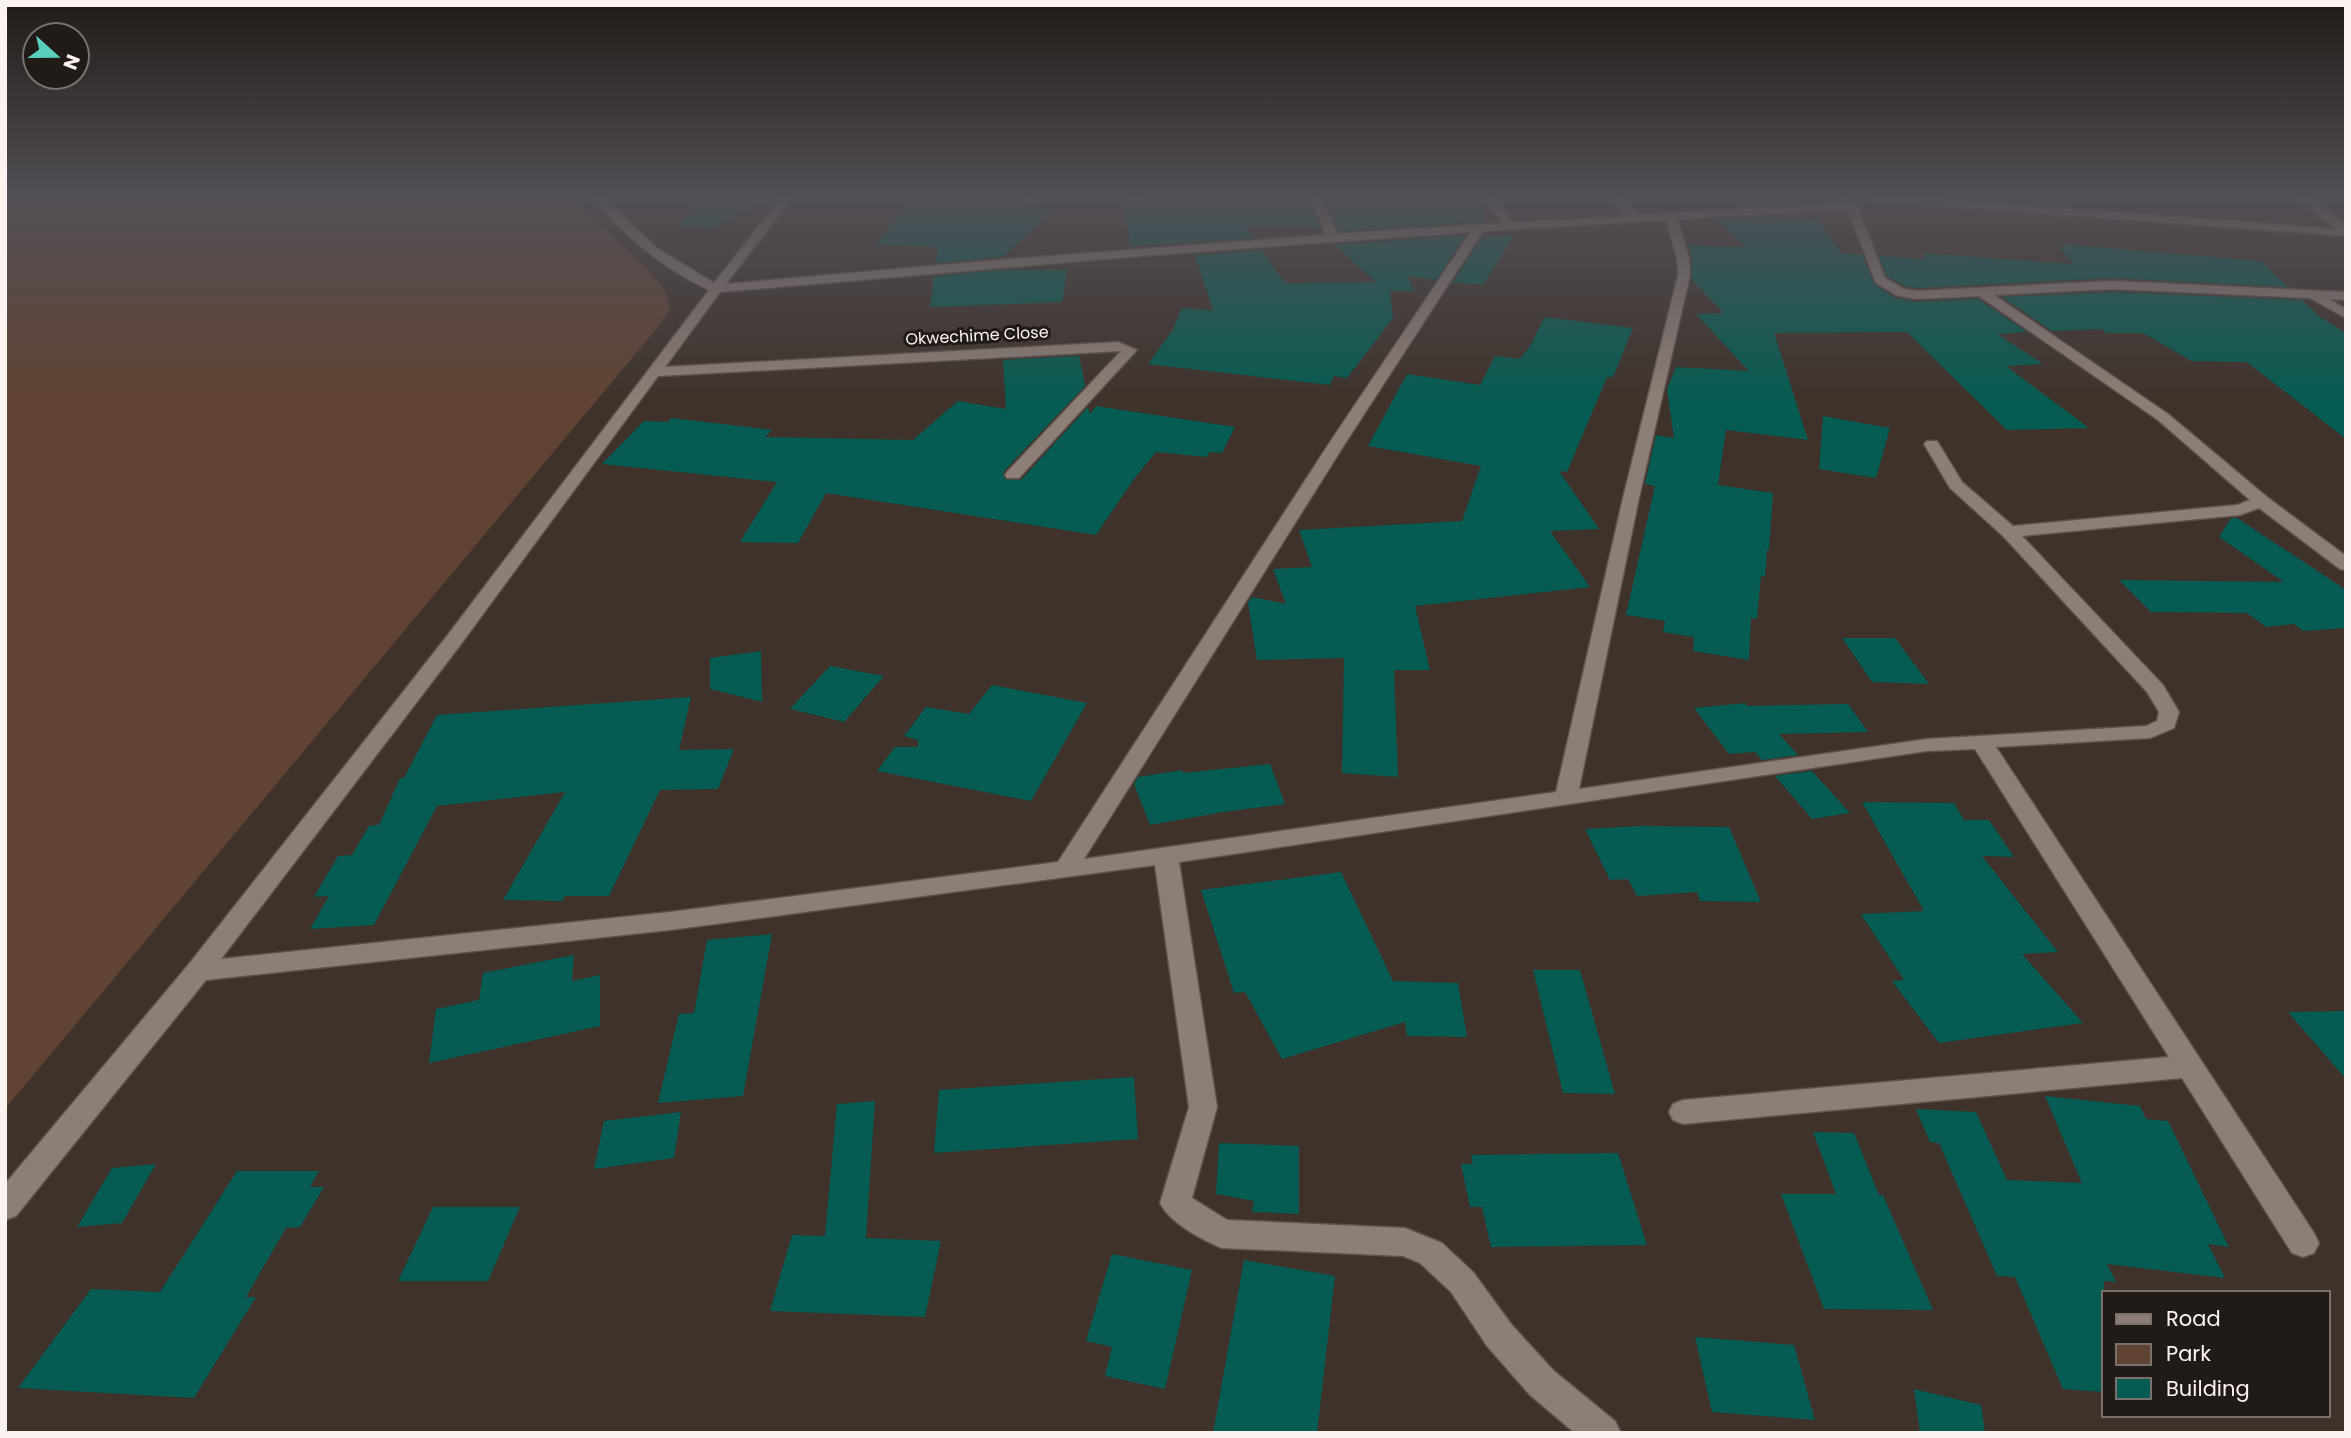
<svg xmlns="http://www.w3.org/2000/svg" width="2351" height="1438" font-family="Poppins,sans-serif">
	<rect width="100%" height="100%" fill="#3e322b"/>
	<path fill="#614334" d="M 5,198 L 567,198 C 588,217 676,282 669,309 C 668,315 660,323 657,328 L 5,1109 Z"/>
	<g fill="#065c52">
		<path d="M 702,198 L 771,198 L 710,229 L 679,225 Z"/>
		<path d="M 1186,198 L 1309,198 L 1322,233 L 1313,226 L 1246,226 L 1254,238 L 1130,246 L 1125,205 L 1133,209 L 1143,205 L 1190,204 Z"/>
		<path d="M 1324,198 L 1481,198 L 1482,222 L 1339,231 Z"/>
		<path d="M 909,204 L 985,205 L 1053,210 L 1003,257 L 936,263 L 938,247 L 875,245 Z"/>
		<path d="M 1762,217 L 1818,219 L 1841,253 L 1862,254 L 1874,284 L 1895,298 L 1916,302 L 1978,299 L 2027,332 L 1997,334 L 2043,364 L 2006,366 L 2089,428 L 2007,430 L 1907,332 L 1774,333 L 1808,440 L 1726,430 L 1718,485 L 1773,493 L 1769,550 L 1767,550 L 1765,577 L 1761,576 L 1757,619 L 1751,618 L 1749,660 L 1693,651 L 1694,637 L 1663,632 L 1665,621 L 1626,615 L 1655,486 L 1645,484 L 1656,435 L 1674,438 L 1667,389 L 1676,367 L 1749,371 L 1696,314 L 1724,313 L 1692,280 L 1692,258 L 1688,245 L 1747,247 L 1715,219 Z"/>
		<path d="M 1466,235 L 1436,280 L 1408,276 L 1414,291 L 1390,291 L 1393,318 L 1347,378 L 1334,376 L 1330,385 L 1148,364 L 1172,331 L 1182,308 L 1213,310 L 1195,255 L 1262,250 L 1285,283 L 1376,282 L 1334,245 Z"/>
		<path d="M 1514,235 L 1483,285 L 1453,282 L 1482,237 Z"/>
		<path d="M 2062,244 L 2261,261 L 2288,287 L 2113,278 L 1916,288 L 1905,286 L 1887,276 L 1879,256 L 1926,259 L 1922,253 L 2073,264 L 2059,246 L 2064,247 Z"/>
		<path d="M 1003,270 L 1067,270 L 1062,302 L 930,307 L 934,276 Z"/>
		<path d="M 2113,292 L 2302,300 L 2320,317 L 2346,333 L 2346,439 L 2247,362 L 2192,361 L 2143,333 L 2106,333 L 2102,329 L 2052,331 L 2002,297 Z"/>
		<path d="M 1544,317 L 1633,328 L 1613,377 L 1607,377 L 1567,472 L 1559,471 L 1599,529 L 1550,531 L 1590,587 L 1415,606 L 1430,670 L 1394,670 L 1398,777 L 1342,773 L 1344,658 L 1257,660 L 1248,603 L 1252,597 L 1286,604 L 1273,569 L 1312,567 L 1299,530 L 1462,521 L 1481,466 L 1368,446 L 1407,374 L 1480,385 L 1495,356 L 1520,359 L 1532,343 Z"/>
		<path d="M 1079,356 L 1085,386 L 1005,470 L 1003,474 L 1005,479 L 1021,480 L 1088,407 L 1090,414 L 1096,406 L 1235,427 L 1222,453 L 1210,452 L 1207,457 L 1156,452 L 1134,479 L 1096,535 L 826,493 L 798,543 L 740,542 L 777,482 L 602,464 L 644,421 L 667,422 L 672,418 L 772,430 L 765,437 L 913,440 L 958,401 L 1006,409 L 1003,360 Z"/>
		<path d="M 1823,416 L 1890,428 L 1876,478 L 1819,469 Z"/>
		<path d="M 2231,518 L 2237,518 L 2346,590 L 2346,628 L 2303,631 L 2294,624 L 2266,627 L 2247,613 L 2151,612 L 2119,580 L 2284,582 L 2219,537 Z"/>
		<path d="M 1842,638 L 1895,638 L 1929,684 L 1872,682 Z"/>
		<path d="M 761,651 L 762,702 L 710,689 L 710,658 Z"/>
		<path d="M 830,666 L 884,676 L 844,722 L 790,709 Z"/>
		<path d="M 992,685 L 1087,703 L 1031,801 L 877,771 L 895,747 L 918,747 L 918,740 L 904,736 L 926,707 L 969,714 Z"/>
		<path d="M 691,697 L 679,750 L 734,749 L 718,789 L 660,790 L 609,896 L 565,896 L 562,901 L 503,900 L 565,792 L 437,806 L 374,925 L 310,929 L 329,896 L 314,897 L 338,856 L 352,855 L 369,826 L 379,825 L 400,778 L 404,778 L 437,715 Z"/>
		<path d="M 1746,703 L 1746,706 L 1848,704 L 1868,732 L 1779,734 L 1798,755 L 1762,760 L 1755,752 L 1729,754 L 1694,708 Z"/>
		<path d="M 1270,764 L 1285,804 L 1223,812 L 1150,825 L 1134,784 L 1138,777 L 1182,770 L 1183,773 Z"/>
		<path d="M 1812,771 L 1850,813 L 1812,819 L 1775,776 Z"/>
		<path d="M 1862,802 L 1954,803 L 1964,820 L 1989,820 L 2014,857 L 1982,856 L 2058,952 L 2022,954 L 2083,1023 L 1939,1043 L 1892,981 L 1904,980 L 1861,914 L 1924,911 Z"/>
		<path d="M 1641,826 L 1729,827 L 1761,902 L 1700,901 L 1697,892 L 1637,896 L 1628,879 L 1610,880 L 1585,829 Z"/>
		<path d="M 1341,872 L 1393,981 L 1458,983 L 1467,1037 L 1407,1036 L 1405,1022 L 1282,1059 L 1245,992 L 1234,993 L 1201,890 Z"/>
		<path d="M 772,934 L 743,1096 L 658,1103 L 679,1014 L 694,1013 L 707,940 Z"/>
		<path d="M 574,955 L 572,981 L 600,975 L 600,1026 L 429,1063 L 436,1009 L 479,1000 L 483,973 Z"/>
		<path d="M 1533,970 L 1580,970 L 1615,1094 L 1563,1093 Z"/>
		<path d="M 2346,1011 L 2346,1079 L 2288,1012 Z"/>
		<path d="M 1134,1077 L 1138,1139 L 934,1153 L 939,1090 Z"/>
		<path d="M 2045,1096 L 2140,1106 L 2146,1119 L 2168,1121 L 2229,1247 L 2208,1244 L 2225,1278 L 2107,1264 L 2116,1282 L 2104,1281 L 2104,1392 L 2063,1389 L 2015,1277 L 1997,1276 L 1939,1143 L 1930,1142 L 1916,1109 L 1976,1112 L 2007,1180 L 2082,1183 Z"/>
		<path d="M 875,1101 L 866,1238 L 941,1241 L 925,1317 L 770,1311 L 792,1235 L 825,1236 L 837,1104 Z"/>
		<path d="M 681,1112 L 674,1158 L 594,1169 L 604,1121 Z"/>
		<path d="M 1813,1132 L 1854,1133 L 1879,1195 L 1883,1195 L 1933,1310 L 1824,1309 L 1781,1194 L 1836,1194 Z"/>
		<path d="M 1219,1143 L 1299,1146 L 1299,1214 L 1252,1212 L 1254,1201 L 1216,1194 Z"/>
		<path d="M 1618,1153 L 1647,1245 L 1491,1247 L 1482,1207 L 1470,1207 L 1461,1164 L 1473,1164 L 1471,1155 Z"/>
		<path d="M 156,1164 L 122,1223 L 77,1227 L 112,1168 Z"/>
		<path d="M 237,1171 L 319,1171 L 310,1187 L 324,1187 L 300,1227 L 286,1228 L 246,1297 L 256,1297 L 194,1398 L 18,1388 L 91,1289 L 160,1292 Z"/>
		<path d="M 433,1207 L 520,1207 L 488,1281 L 398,1281 Z"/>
		<path d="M 1112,1254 L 1192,1270 L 1165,1389 L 1105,1376 L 1112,1347 L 1086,1341 Z"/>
		<path d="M 1244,1260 L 1335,1276 L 1317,1433 L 1213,1433 Z"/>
		<path d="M 1695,1337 L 1794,1345 L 1815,1420 L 1712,1412 Z"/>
		<path d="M 1914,1389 L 1981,1405 L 1985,1433 L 1920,1433 Z"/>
	</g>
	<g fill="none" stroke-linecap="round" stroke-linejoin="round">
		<defs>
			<g id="street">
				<path d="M 594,198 L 605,198 L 657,248 L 714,283 L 781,198 L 792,198 L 726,284 L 999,260 L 1326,235 L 1311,198 L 1321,198 L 1337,234 L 1502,223 L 1486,198 L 1497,198 L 1513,223 L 1627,216 L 1612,198 L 1623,198 L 1638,215 L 1843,203 L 1839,198 L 1850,198 L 1857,206 L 1885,278 L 1904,289 L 1916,291 L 2113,281 L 2346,292 L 2346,300 L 2329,299 L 2346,309 L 2346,318 L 2310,298 L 2113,289 L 1994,295 L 2168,414 L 2267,497 L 2346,556 L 2346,570 L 2340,569 L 2259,508 L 2240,515 L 2022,536 L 2163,685 L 2179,712 L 2174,728 L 2150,738 L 1996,747 L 2314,1233 L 2319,1243 L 2314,1253 L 2303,1257 L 2292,1253 L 2182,1078 L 1683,1124 L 1673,1120 L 1669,1112 L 1673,1104 L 1683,1100 L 2169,1057 L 1975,749 L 1927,751 L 1179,862 L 1217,1107 L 1192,1198 L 1227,1220 L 1405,1228 L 1442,1243 L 1473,1272 L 1511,1324 L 1554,1371 L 1615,1421 L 1621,1433 L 1575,1433 L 1530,1395 L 1487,1346 L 1451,1292 L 1420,1263 L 1403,1256 L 1222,1248 C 1202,1240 1169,1222 1160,1203 L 1189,1107 L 1155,865 L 670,930 L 206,980 L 16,1216 L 5,1220 L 5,1184 L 189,964 L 447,636 L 709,290 C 664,269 625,237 594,198 ZM 1848,209 L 1876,283 L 1896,295 L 1916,299 L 1979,296 L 2158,420 L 2250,500 L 2237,505 L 2013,526 L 1962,482 L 1937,441 L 1927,441 L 1924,444 L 1950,488 L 2003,536 L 2147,692 L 2159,712 L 2157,721 L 2146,726 L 1927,739 L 1579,789 L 1639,498 L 1690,275 L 1689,258 L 1677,219 ZM 1666,220 L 1677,258 L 1678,275 L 1623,498 L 1556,792 L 1084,859 L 1346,442 L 1483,231 ZM 1471,232 L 1330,442 L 1058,862 L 670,912 L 221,959 L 461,644 L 658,376 L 1121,351 L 1007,472 L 1005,475 L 1007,478 L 1019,478 L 1137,350 L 1118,342 L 665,367 L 720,292 L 1141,256 Z"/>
				<path d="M 1025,198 L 1035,198 L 1035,199 L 1030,202 Z"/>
				<path d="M 1130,198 L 1140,198 L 1141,204 L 1132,206 Z"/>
				<path d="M 1875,198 L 1928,198 L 2336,229 L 2299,198 L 2311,198 L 2346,225 L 2346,236 L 1880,201 Z"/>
			</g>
		</defs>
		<use href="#street" stroke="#5d524c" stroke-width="3"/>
		<use href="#street" fill="#8d7f77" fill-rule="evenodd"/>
	</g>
	<linearGradient id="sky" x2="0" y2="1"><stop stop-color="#221c18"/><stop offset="0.49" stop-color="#524f55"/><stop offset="1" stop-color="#524f55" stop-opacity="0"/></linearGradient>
	<rect width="2351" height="400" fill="url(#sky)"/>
	<g text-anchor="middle" stroke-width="6" stroke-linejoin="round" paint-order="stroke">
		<g font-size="16" fill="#fbf3ef" stroke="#211b18">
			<text transform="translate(977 335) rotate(-3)" y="6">Okwechime Close</text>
		</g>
	</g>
	<rect width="2351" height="1438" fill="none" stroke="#fbf3ef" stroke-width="14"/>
	<rect x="2102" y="1291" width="228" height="126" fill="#211b18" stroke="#78716e" stroke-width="2"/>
	<rect x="2116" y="1314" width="35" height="10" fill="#8d7f77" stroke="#78716e" stroke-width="2"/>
	<text x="2166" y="1326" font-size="21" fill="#fbf3ef">Road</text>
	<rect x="2116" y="1344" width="35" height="21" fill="#614334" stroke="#78716e" stroke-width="2"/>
	<text x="2166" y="1361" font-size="21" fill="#fbf3ef">Park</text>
	<rect x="2116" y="1378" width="35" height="21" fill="#065c52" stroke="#78716e" stroke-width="2"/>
	<text x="2166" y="1396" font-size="21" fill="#fbf3ef">Building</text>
	<g transform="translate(56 56) rotate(111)"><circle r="33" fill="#211b18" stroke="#78716e" stroke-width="2"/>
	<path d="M0-5L12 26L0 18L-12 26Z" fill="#5acebd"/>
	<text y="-10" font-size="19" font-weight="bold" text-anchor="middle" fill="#fbf3ef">N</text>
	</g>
</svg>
